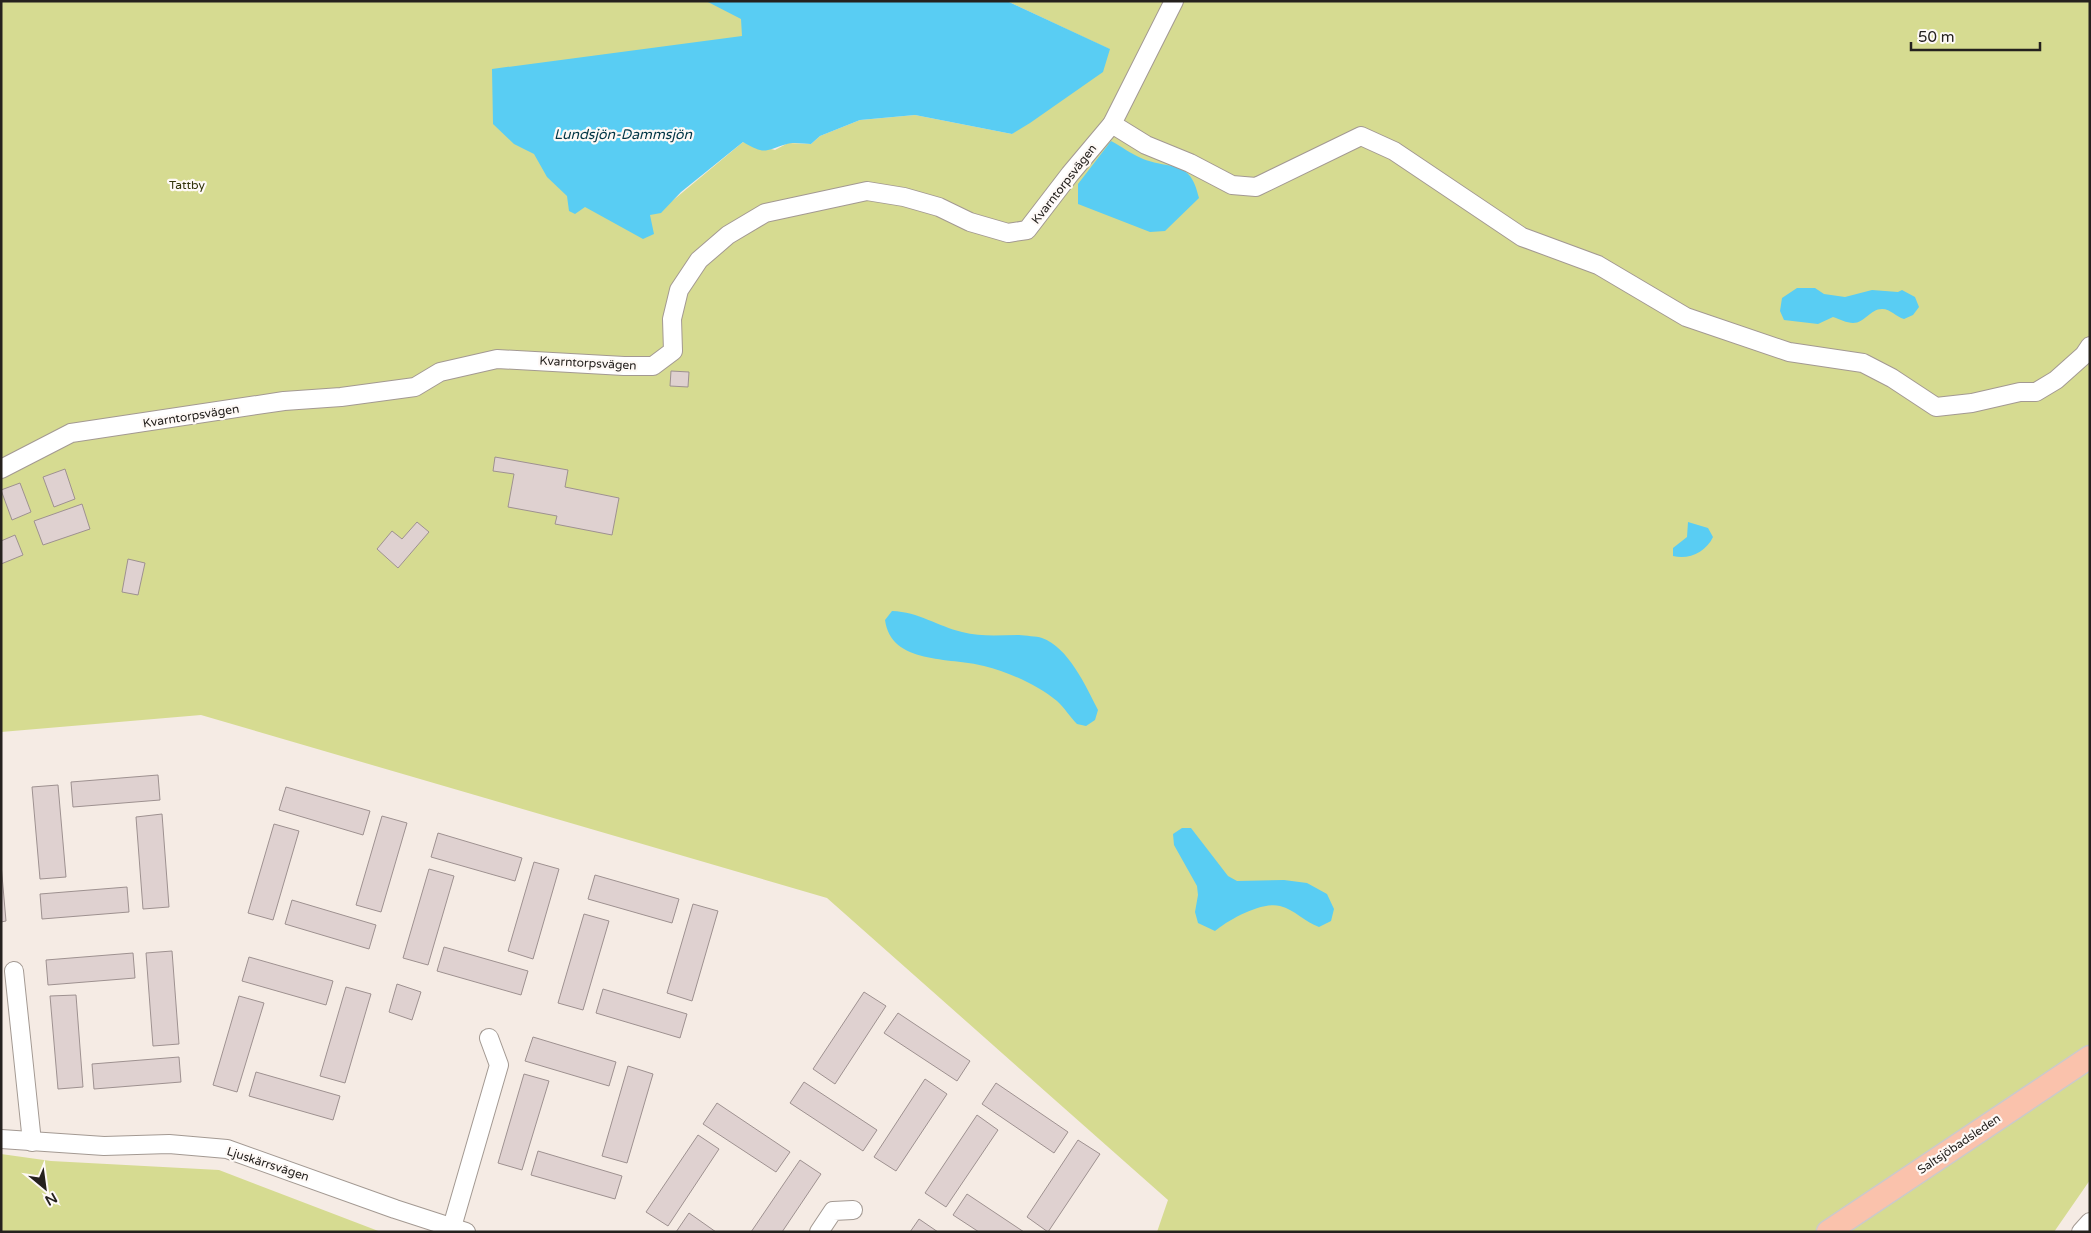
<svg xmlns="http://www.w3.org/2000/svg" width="2091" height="1233" font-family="'Varela Round',sans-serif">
	<rect width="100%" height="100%" fill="#f5ebe4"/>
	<g fill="#d6db91">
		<path d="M 1,1 L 828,1 L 671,202 L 743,142 L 775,150 L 788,143 L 811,144 L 820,136 L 860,120 L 915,115 L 1012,134 L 1109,49 L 1007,1 L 2090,1 L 2090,1180 L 2054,1232 L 1157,1232 L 1168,1200 L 827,898 L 201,715 L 1,732 Z"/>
		<path d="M 1,1154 L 51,1161 L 219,1170 L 381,1232 L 1,1232 Z"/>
	</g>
	<g fill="#59cdf3">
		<path d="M 706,1 L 1007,1 L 1110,49 L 1103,72 L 1030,123 L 1012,134 L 915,115 L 860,120 L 820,136 L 811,144 C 804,144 794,142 787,144 C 763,151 766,155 743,142 L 681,192 L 661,213 L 650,215 L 654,234 L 643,239 L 585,207 L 575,214 L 569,211 L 567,196 L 547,177 L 534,154 L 514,144 L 493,124 L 492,69 L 742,36 L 741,19 Z"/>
		<path d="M 1111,141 C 1121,146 1131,154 1141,158 C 1171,171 1190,157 1199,198 L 1165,231 L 1150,232 L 1078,204 L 1078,184 Z"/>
		<path d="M 1797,288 L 1815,288 L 1824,294 L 1845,297 L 1872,290 L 1898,292 L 1902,290 L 1915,297 L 1919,307 L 1913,315 L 1904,319 C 1896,317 1891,309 1882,309 C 1870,309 1865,323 1853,323 C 1847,323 1839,319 1833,317 L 1818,324 L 1784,320 L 1780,311 L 1782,298 Z"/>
		<path d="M 1688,522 L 1708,528 L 1713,537 C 1706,552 1689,560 1673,556 L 1673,548 L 1687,537 Z"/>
		<path d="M 892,611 C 919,612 937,626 962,632 C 981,637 1000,635 1019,635 C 1026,636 1036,636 1042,638 C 1068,647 1086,686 1098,710 L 1095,720 L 1086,726 L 1077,724 C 1070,717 1064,707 1057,701 C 1037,685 1009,672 984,666 C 950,657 891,665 885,620 Z"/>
		<path d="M 1182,828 L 1191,828 L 1228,876 L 1237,881 L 1284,880 L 1307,883 L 1327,894 L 1334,909 L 1331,921 L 1319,927 C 1305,922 1295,910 1280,906 C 1262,901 1228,920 1215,931 L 1198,923 L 1195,912 L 1198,895 L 1197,886 L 1174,845 L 1173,834 Z"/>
	</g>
	<g fill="#dfd1d0" stroke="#9e9190">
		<path d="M 671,371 L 689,372 L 688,387 L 670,386 Z"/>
		<path d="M 495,457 L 568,470 L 565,487 L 619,498 L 612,535 L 555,524 L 557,516 L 508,507 L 514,474 L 493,471 Z"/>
		<path d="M 65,469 L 75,499 L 54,507 L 43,477 Z"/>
		<path d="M 20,483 L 31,512 L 12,520 L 1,490 Z"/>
		<path d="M 82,504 L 90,529 L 43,545 L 34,521 Z"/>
		<path d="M 417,522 L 429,532 L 398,568 L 377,549 L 392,531 L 402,539 Z"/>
		<path d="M 15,535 L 23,555 L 1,564 L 1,541 Z"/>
		<path d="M 128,559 L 145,563 L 138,595 L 122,592 Z"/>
		<path d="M 158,775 L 160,800 L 73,807 L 71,782 Z"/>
		<path d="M 58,785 L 66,877 L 40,879 L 32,787 Z"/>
		<path d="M 286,787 L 370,811 L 363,835 L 279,810 Z"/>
		<path d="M 162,814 L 169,907 L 143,909 L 136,817 Z"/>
		<path d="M 382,816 L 407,823 L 381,912 L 356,905 Z"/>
		<path d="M 274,824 L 299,831 L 273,920 L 248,913 Z"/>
		<path d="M 438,833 L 522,858 L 515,881 L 431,857 Z"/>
		<path d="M 534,862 L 559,869 L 533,959 L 508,951 Z"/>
		<path d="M 1,864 L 6,921 L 1,922 Z"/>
		<path d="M 429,869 L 454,876 L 428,965 L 403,958 Z"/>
		<path d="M 595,875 L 679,899 L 672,923 L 588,899 Z"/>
		<path d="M 127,887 L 129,912 L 42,919 L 40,894 Z"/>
		<path d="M 292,900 L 376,925 L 369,949 L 285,924 Z"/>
		<path d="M 693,904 L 718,911 L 692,1001 L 667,993 Z"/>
		<path d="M 584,914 L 609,921 L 583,1010 L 558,1003 Z"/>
		<path d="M 444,947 L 528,971 L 521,995 L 437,971 Z"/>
		<path d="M 172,951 L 179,1044 L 153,1046 L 146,953 Z"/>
		<path d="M 133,953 L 135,978 L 48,985 L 46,960 Z"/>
		<path d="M 249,957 L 333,981 L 326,1005 L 242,981 Z"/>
		<path d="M 397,984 L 421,992 L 412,1020 L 389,1012 Z"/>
		<path d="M 346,987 L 371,994 L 345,1083 L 320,1076 Z"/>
		<path d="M 603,989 L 687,1014 L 680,1038 L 596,1013 Z"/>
		<path d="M 864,992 L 886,1006 L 835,1084 L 813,1069 Z"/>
		<path d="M 76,995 L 83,1087 L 58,1089 L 50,996 Z"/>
		<path d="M 239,996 L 264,1003 L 237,1092 L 213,1085 Z"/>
		<path d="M 898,1013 L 970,1061 L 957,1081 L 884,1033 Z"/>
		<path d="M 533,1037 L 616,1062 L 609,1086 L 525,1061 Z"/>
		<path d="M 179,1057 L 181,1082 L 94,1089 L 92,1064 Z"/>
		<path d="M 628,1066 L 653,1074 L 627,1163 L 602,1156 Z"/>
		<path d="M 256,1072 L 340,1096 L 333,1120 L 249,1096 Z"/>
		<path d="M 524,1074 L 549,1081 L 522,1170 L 498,1163 Z"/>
		<path d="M 925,1079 L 947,1094 L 896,1171 L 874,1157 Z"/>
		<path d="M 804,1082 L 877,1130 L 863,1151 L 790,1103 Z"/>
		<path d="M 996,1083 L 1068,1132 L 1054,1153 L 982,1104 Z"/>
		<path d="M 717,1103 L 790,1152 L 776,1172 L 703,1124 Z"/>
		<path d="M 977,1115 L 998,1130 L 946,1207 L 925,1193 Z"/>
		<path d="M 698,1135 L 719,1149 L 668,1226 L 646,1212 Z"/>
		<path d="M 1078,1140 L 1100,1154 L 1048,1232 L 1027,1217 Z"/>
		<path d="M 538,1151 L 622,1176 L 615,1199 L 531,1175 Z"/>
		<path d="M 800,1160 L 821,1174 L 782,1232 L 751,1232 Z"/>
		<path d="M 967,1194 L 1024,1232 L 979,1232 L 953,1215 Z"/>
		<path d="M 689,1213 L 716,1232 L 676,1232 Z"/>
		<path d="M 919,1219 L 938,1232 L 910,1232 Z"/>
	</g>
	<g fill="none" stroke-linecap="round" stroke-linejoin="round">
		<defs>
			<g id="minor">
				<path d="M 1112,124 L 1146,145 L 1190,163 L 1232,185 L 1256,187 L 1361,136 L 1394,151 L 1522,237 L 1598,265 L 1686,317 L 1789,352 L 1863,363 L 1892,378 L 1936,407 L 1972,403 L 2020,392 L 2036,392 L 2056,380 L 2084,355 L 2090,346"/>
				<path d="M 1,469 L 71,433 L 284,401 L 341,397 L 415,387 L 440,372 L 497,359 L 624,366 L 653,366 L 673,351 L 672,319 L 679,290 L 699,260 L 728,235 L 765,213 L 867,191 L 904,197 L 939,207 L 970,222 L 1008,233 L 1027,230 L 1070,174 L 1112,124 L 1174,1"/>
				<path d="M 14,971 L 32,1142"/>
				<path d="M 1,1139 L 104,1146 L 169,1144 L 227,1149 L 395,1209 L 466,1232"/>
				<path d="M 452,1227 L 499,1065 L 489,1038"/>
				<path d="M 819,1232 L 833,1211 L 853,1210"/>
				<path d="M 2081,1232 L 2090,1222"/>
			</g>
			<path id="major" d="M 1828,1232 L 2090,1057"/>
		</defs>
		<use href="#minor" stroke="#a39992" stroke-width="20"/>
		<use href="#major" stroke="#cbcac9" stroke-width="25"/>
		<use href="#minor" stroke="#fff" stroke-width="18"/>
		<use href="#major" stroke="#fac2ac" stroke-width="22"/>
	</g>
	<g text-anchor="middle" stroke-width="4.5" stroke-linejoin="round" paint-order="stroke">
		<g font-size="12" fill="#25211e" stroke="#fef9f6">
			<text transform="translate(1064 184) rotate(-52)" y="4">Kvarntorpsvägen</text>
			<text transform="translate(588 363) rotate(3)" y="4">Kvarntorpsvägen</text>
			<text transform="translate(191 416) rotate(-9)" y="4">Kvarntorpsvägen</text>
			<text transform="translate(1959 1144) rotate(-34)" y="4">Saltsjöbadsleden</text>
			<text transform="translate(268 1164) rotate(18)" y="4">Ljuskärrsvägen</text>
		</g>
		<g font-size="12" fill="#33350c" stroke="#fef9f6">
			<text x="187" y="189">Tattby</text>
		</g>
		<g font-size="14" font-style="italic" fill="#003545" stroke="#fef9f6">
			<text x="623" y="139">Lundsjön-Dammsjön</text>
		</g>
	</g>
	<rect width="2091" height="1233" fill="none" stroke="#25211e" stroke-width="5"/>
	<g transform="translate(45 1188) rotate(151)" stroke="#fef9f6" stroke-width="4" paint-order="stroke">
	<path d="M0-4L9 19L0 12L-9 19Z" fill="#25211e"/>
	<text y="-8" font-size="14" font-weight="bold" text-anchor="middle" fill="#25211e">N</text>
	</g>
	<path d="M1911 42v8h129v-8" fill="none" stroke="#25211e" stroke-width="2.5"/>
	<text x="1918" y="42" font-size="15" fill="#25211e" stroke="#fef9f6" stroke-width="4" paint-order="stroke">50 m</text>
</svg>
